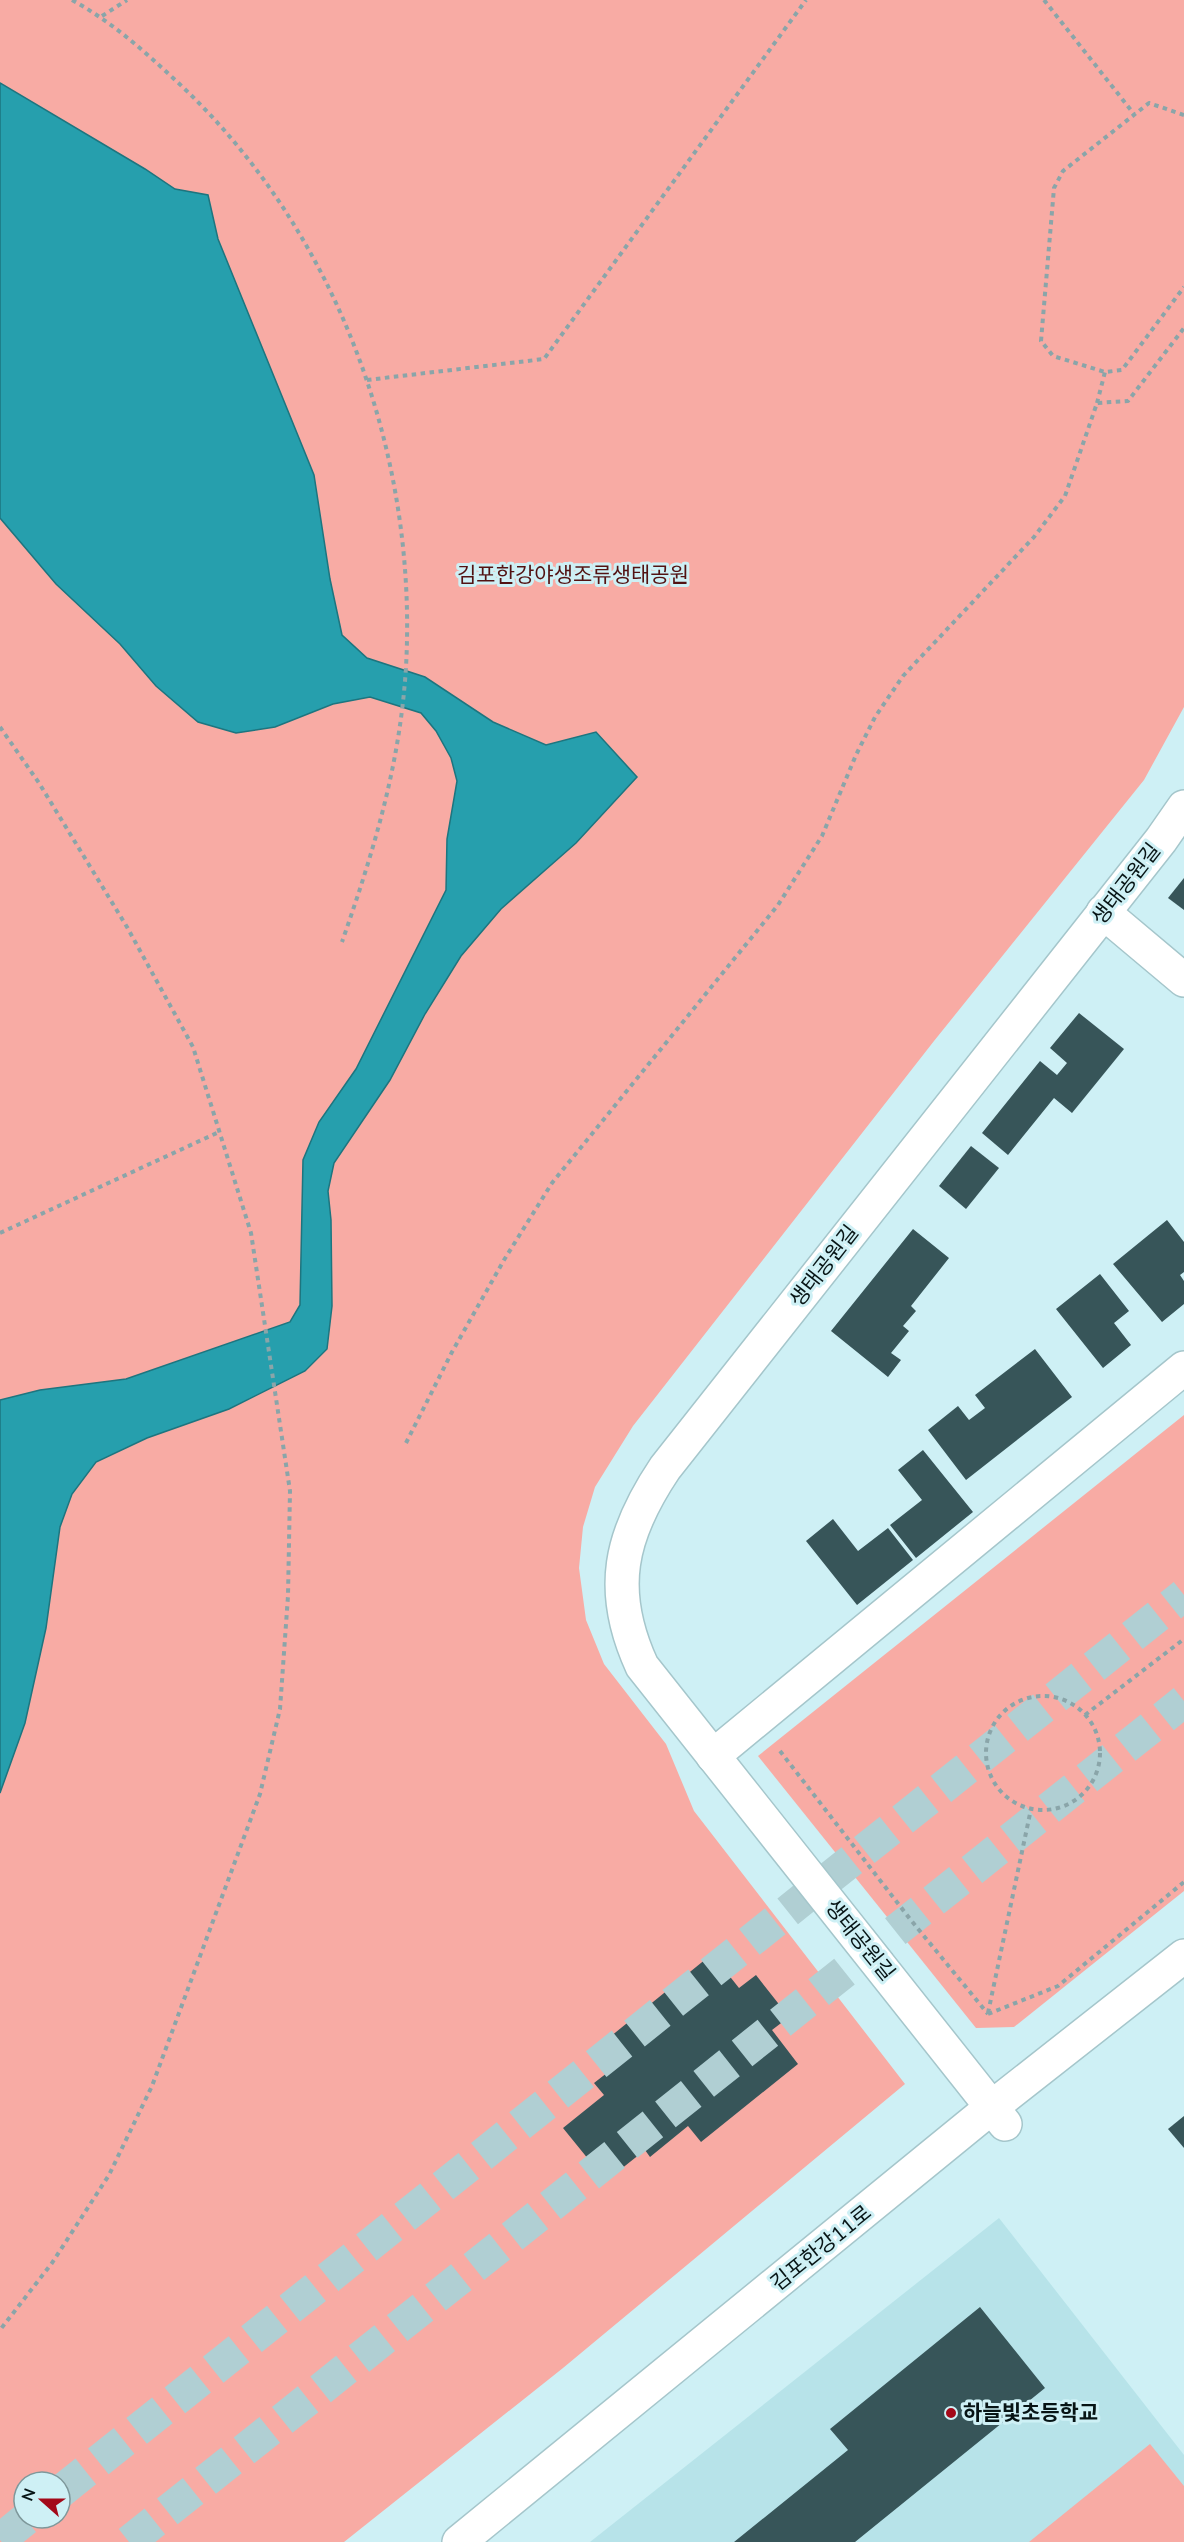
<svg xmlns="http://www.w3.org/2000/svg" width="1184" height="2542" font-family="'Nunito Sans','Noto Sans KR',sans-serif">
	<rect width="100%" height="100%" fill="#cef0f5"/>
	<path fill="#b7e3e9" d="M 999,2218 L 1184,2455 L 1184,2542 L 590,2542 Z"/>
	<g fill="#f8aba4" fill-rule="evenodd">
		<path d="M 0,0 L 1184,0 L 1184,707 L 1144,780 L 934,1041 L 633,1426 L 595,1487 L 583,1527 L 579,1568 L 586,1620 L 604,1664 L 666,1744 L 694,1811 L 905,2084 L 563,2368 L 344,2542 L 0,2542 ZM 24,2482 L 60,2482 L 60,2518 L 24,2518 Z"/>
		<path d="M 1184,1415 L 1184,1891 L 1014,2027 L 976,2028 L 758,1756 Z"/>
		<path d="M 1150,2444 L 1184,2486 L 1184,2542 L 1029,2542 Z"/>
	</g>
	<path fill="#269fad" stroke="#1d757f" stroke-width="1.5" d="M 0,83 L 145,169 L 175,189 L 208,195 L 218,239 L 314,475 L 330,579 L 342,635 L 367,658 L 425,677 L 493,722 L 546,745 L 596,732 L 637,777 L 576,843 L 501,909 L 461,956 L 425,1014 L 390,1080 L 334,1163 L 328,1191 L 331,1220 L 332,1306 L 327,1349 L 305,1371 L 229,1409 L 147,1438 L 96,1462 L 72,1494 L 60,1527 L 46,1628 L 25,1723 L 0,1793 L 0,1400 L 40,1390 L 126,1379 L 290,1322 L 300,1305 L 303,1160 L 319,1122 L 356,1069 L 446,890 L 447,839 L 457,781 L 451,758 L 436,731 L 421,713 L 370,697 L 333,704 L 275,727 L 236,733 L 198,722 L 156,686 L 120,644 L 56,584 L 0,518 Z"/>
	<g fill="#375559">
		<path d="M 1184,878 L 1184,910 L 1168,898 Z"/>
		<path d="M 1079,1013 L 1124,1049 L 1072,1113 L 1054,1098 L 1008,1155 L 982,1133 L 1040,1061 L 1057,1075 L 1067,1063 L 1050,1048 Z"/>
		<path d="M 971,1146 L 999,1168 L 966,1209 L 939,1186 Z"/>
		<path d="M 1167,1220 L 1184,1242 L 1184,1272 L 1180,1275 L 1184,1281 L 1184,1304 L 1162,1322 L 1113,1264 Z"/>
		<path d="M 913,1229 L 949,1258 L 911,1306 L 916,1311 L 903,1326 L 909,1331 L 891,1353 L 901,1360 L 888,1377 L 831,1331 Z"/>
		<path d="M 1100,1274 L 1129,1311 L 1114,1323 L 1131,1345 L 1103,1368 L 1056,1309 Z"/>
		<path d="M 1035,1349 L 1072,1397 L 966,1480 L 928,1430 L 958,1406 L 969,1420 L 985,1408 L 975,1395 Z"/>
		<path d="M 923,1450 L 973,1512 L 916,1558 L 890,1525 L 922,1500 L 898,1470 Z"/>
		<path d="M 833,1519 L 858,1551 L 888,1528 L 913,1560 L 857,1605 L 806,1541 Z"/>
		<path d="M 712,1954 L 739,1988 L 756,1975 L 789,2017 L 772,2030 L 798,2064 L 701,2142 L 688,2126 L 650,2157 L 645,2150 L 606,2181 L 563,2128 L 604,2095 L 594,2083 L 621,2062 L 605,2041 Z"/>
		<path d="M 1184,2116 L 1184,2148 L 1168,2129 Z"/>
		<path d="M 980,2307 L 1045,2388 L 855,2542 L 734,2542 L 848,2450 L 830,2429 Z"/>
	</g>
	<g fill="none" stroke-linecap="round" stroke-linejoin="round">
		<g stroke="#b0cfd3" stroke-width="33" stroke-dasharray="33 16" stroke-linecap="butt">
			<path d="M 60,2492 L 1184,1595"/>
			<path d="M 0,2540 L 27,2518"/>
			<path d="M 129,2542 L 1184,1701"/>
		</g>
		<defs>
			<g id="street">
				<path d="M 1103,912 L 1184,980"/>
				<path d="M 713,1756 L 1184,1368"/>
				<path d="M 1005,2124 L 642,1666 C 607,1590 620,1535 665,1468 L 1161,840 L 1184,807"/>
			</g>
			<path id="secondary" d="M 459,2542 L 992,2107 L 1184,1956"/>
		</defs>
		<use href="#street" stroke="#a5c6cb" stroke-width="36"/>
		<use href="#secondary" stroke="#a5c6cb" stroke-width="36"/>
		<g stroke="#8aa5a9" stroke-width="4" stroke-dasharray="4.5 4.5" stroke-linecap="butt">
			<path d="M 72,0 C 110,21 141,48 173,78 C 334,225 418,450 406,667 C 400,765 374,850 342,942"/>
			<path d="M 1044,0 L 1134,114"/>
			<path d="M 102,16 L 127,0"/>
			<path d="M 1184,115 L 1149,103 L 1063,171 L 1054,188 L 1041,341 L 1053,356 L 1105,372 L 1122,370 L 1184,287"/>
			<path d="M 367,380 L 544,359 L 806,0"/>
			<path d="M 1097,403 L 1105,372"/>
			<path d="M 0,727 L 39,783 L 127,927 L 193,1047 L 251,1233 L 290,1491 L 288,1596 L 280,1709 L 260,1794 L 152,2086 L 109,2175 L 52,2263 L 0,2330"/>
			<path d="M 0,1233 L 219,1132"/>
			<path d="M 406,1443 L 452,1352 L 504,1260 L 552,1183 L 778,905 L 822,836 L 856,755 L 875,717 L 903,676 L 1034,537 L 1065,496 L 1097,403 L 1128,401 L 1184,328"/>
			<circle cx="1043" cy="1753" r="57"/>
			<path d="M 1085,1715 L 1184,1639"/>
			<path d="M 780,1751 L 910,1919 L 988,2014"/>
			<path d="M 988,2013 L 1031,1809"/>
			<path d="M 988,2014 L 1058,1986 L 1184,1882"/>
		</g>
		<use href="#street" stroke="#fff" stroke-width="33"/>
		<use href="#secondary" stroke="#fff" stroke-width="33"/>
	</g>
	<circle fill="#a30919" stroke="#cef0f5" stroke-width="2" cx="951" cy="2413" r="6"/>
	<g text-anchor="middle" stroke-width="6" stroke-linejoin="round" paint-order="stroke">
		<g font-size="21" fill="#521212" stroke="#cef0f5">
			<text x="573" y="582">김포한강야생조류생태공원</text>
		</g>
		<g font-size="21" fill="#071415" stroke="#cef0f5">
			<text transform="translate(1126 884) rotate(-52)" y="7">생태공원길</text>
			<text transform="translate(824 1266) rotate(-52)" y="7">생태공원길</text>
			<text transform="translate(860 1940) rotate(51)" y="7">생태공원길</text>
			<text transform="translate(821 2248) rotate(-39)" y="7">김포한강11로</text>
		</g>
		<g font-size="21" font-weight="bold" fill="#071415" stroke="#cef0f5" text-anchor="start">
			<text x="963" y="2420">하늘빛초등학교</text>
		</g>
	</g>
	<g transform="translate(42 2500) rotate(291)"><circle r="28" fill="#cef0f5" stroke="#7e989b" stroke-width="1.5"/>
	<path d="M0-4.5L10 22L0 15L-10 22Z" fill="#a30919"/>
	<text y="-9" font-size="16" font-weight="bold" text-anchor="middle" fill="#071415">N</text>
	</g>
</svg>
